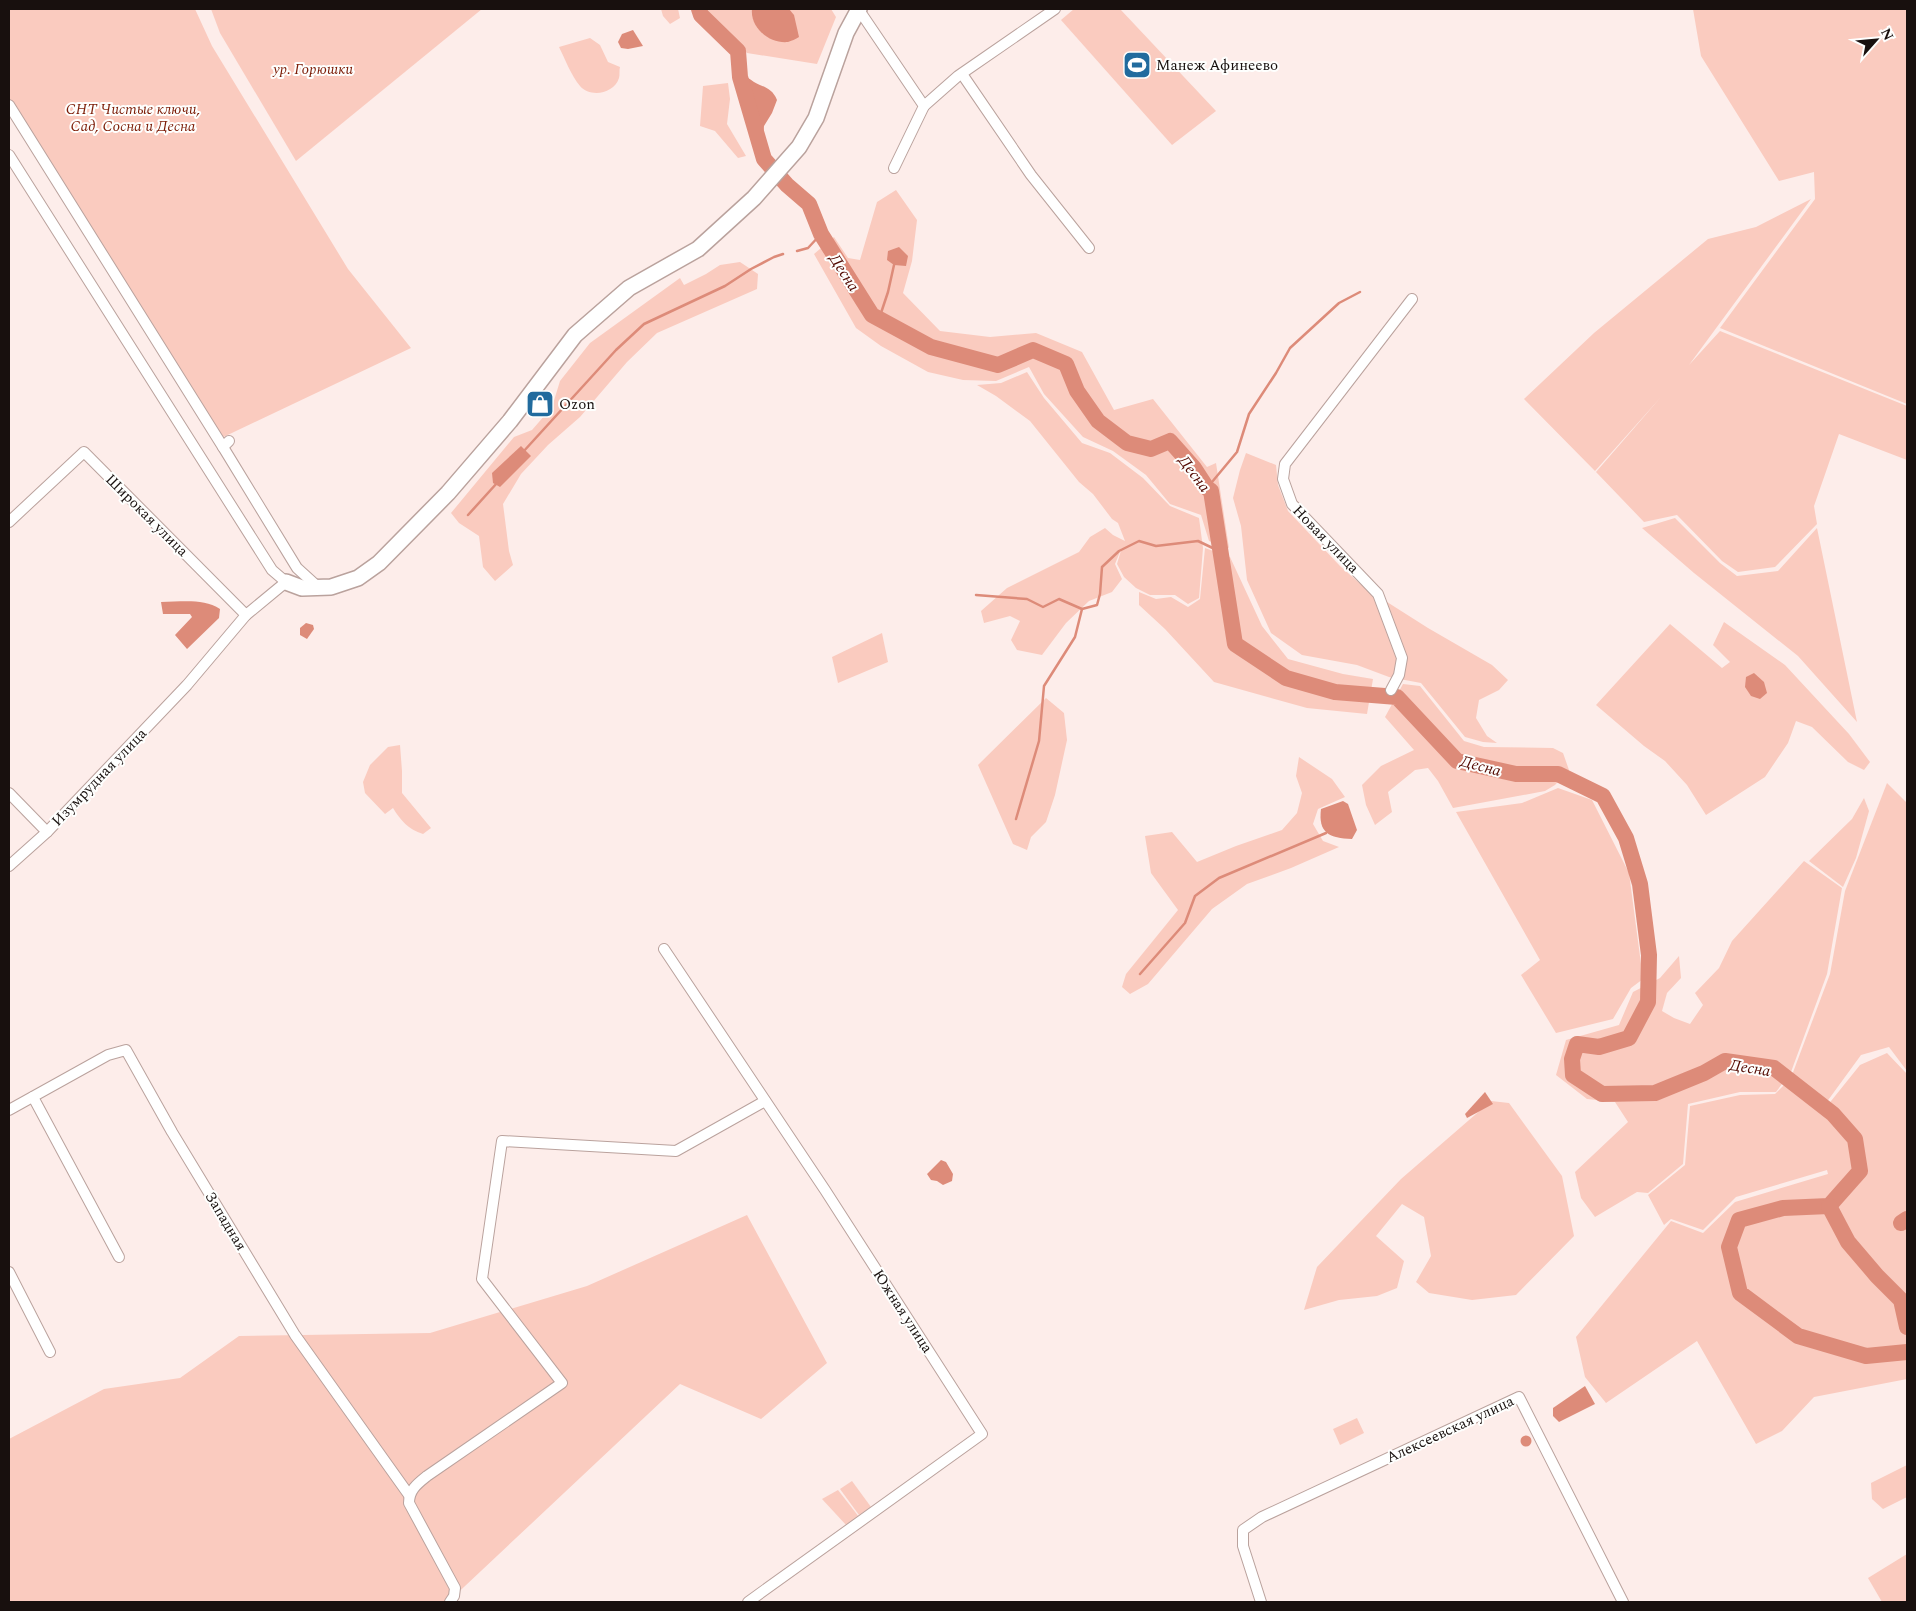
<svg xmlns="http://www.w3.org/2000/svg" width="1916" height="1611" font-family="Spectral,serif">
	<rect width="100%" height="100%" fill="#fdedea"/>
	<g fill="#facbbf">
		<path d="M 9,9 L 195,9 L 212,46 L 348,269 L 411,348 L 215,441 L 9,115 Z"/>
		<path d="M 211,9 L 482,9 L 296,161 L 220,33 Z"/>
		<path d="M 661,9 L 678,9 L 680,18 L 670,24 L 663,16 Z"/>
		<path d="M 703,9 L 831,9 L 836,17 L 817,64 L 747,53 Z"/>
		<path d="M 1074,9 L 1120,9 L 1216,111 L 1172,145 L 1061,20 Z"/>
		<path d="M 1693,9 L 1907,9 L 1907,404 L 1720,328 L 1815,199 L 1814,172 L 1779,181 L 1701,56 Z"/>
		<path d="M 590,38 L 600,45 L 608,62 L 620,67 C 619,70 620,75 619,78 C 614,94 590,98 580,86 C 571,75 565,59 559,47 Z"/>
		<path d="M 728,83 L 730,99 L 727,124 L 746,156 L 738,158 L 715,131 L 700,126 L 703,86 Z"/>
		<path d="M 896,190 L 917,220 L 912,261 L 903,293 L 940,331 L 990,337 L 1036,333 L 1082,352 L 1114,410 L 1153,399 L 1207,467 L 1216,463 L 1229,548 L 1209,541 L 1201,515 L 1170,504 L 1146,475 L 1113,451 L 1083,437 L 1044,394 L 1029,367 L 996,381 L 963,380 L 928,372 L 881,346 L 856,328 L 814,254 L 834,237 L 848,258 L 860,260 L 877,202 Z"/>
		<path d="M 1811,199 L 1689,365 L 1720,331 L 1907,406 L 1907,460 L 1839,434 L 1814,506 L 1817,524 L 1775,567 L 1738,572 L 1722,561 L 1677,515 L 1644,522 L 1596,472 L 1661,397 L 1595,471 L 1524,399 L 1594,333 L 1708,239 L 1756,227 Z"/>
		<path d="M 740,262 L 758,274 L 757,289 L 657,333 L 627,362 L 580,417 L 548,445 L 521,474 L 503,504 L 509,551 L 513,565 L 495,581 L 483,567 L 479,536 L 459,523 L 451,513 L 514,437 L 532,430 L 552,407 L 560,381 L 590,343 L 680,278 L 684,285 L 706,274 L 720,265 Z"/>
		<path d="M 1027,372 L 1044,398 L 1082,443 L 1110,453 L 1143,478 L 1170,506 L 1199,518 L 1203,548 L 1199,598 L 1188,604 L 1175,595 L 1150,595 L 1136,588 L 1124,577 L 1117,564 L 1122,547 L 1115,564 L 1122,579 L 1112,592 L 1089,601 L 1066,623 L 1042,655 L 1017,650 L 1011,640 L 1020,621 L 1010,616 L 984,623 L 981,611 L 1007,588 L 1079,552 L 1090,537 L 1105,528 L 1113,535 L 1125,541 L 1118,523 L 1112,519 L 1093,494 L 1079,482 L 1030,421 L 996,396 L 977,385 L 1001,383 Z"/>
		<path d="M 1246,453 L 1276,465 L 1278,485 L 1288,511 L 1340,566 L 1365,588 L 1428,628 L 1492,665 L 1508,680 L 1499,690 L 1479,700 L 1476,718 L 1487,736 L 1497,743 L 1483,742 L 1465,737 L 1421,683 L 1389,677 L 1357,665 L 1302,655 L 1271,633 L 1247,580 L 1241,526 L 1233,498 L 1240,470 Z"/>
		<path d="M 1675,518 L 1720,563 L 1737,576 L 1778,571 L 1817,528 L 1857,722 L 1798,656 L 1694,573 L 1642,528 Z"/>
		<path d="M 1205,548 L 1230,557 L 1262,626 L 1288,659 L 1343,674 L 1373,679 L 1367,714 L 1307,708 L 1214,682 L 1165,629 L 1139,605 L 1139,592 L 1156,599 L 1171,597 L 1188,607 L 1200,599 Z"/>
		<path d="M 1724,622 L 1785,665 L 1849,734 L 1870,762 L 1864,770 L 1848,762 L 1812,727 L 1796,721 L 1788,743 L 1765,777 L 1706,815 L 1687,785 L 1665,761 L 1644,746 L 1596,705 L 1670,624 L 1722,668 L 1730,662 L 1713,645 Z"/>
		<path d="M 882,633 L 888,662 L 838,683 L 832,657 Z"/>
		<path d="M 1403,684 L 1420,686 L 1464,741 L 1484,747 L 1553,748 L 1563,753 L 1569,770 L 1555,785 L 1545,791 L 1453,808 L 1438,781 L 1428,768 L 1415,770 L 1388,792 L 1392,812 L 1375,825 L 1366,805 L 1362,785 L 1381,766 L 1414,750 L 1385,717 Z"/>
		<path d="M 1046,698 L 1064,713 L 1067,740 L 1055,795 L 1046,822 L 1031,837 L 1027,850 L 1013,844 L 978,765 Z"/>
		<path d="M 400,745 L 402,771 L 402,793 L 431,828 L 423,834 C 408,829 401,821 393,808 L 385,814 L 365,793 L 363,782 L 370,765 L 388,747 Z"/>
		<path d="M 1299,757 L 1332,779 L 1345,797 L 1318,809 L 1313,824 L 1323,841 L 1339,847 L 1291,868 L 1247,884 L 1212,909 L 1148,984 L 1130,994 L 1122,987 L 1126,974 L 1178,910 L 1151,873 L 1145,836 L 1172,832 L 1197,862 L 1236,846 L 1282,830 L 1297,813 L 1302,793 L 1296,776 Z"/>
		<path d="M 1887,783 L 1907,803 L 1907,1071 L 1889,1047 L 1861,1055 L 1826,1103 L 1792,1075 L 1830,974 L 1845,891 Z"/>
		<path d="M 1558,788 L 1592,800 L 1629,873 L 1643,979 L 1631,988 L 1613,1019 L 1556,1033 L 1521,975 L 1540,960 L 1456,812 L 1522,803 Z"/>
		<path d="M 1864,798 L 1869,811 L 1856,858 L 1843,887 L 1809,861 L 1852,819 Z"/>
		<path d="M 1804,861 L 1842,888 L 1827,974 L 1791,1072 L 1776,1092 L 1740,1092 L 1688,1104 L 1683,1164 L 1648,1193 L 1637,1192 L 1595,1217 L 1581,1198 L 1575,1172 L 1628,1122 L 1615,1102 L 1587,1099 L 1556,1075 L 1566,1040 L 1619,1025 L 1633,992 L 1660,978 L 1679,956 L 1681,978 L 1667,993 L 1662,1011 L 1674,1018 L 1690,1024 L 1703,1005 L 1695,993 L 1719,968 L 1732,941 Z"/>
		<path d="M 1887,1053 L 1907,1074 L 1907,1379 L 1814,1397 L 1782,1431 L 1756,1444 L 1697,1341 L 1606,1403 L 1585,1377 L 1576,1337 L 1671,1221 L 1703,1233 L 1735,1202 L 1828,1174 L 1827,1170 L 1736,1197 L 1703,1230 L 1671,1219 L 1664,1225 L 1648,1195 L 1685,1165 L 1690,1106 L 1740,1095 L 1775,1094 L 1785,1084 L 1823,1111 L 1860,1065 Z"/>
		<path d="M 1491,1101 L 1509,1103 L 1562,1176 L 1574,1236 L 1516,1295 L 1472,1300 L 1429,1293 L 1416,1282 L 1431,1256 L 1424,1217 L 1402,1204 L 1376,1236 L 1404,1261 L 1397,1288 L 1377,1296 L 1339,1300 L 1304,1310 L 1317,1267 L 1401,1179 Z"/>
		<path d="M 747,1215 L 827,1363 L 761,1419 L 680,1384 L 448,1602 L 9,1602 L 9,1439 L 104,1389 L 180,1378 L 239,1336 L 430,1333 L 587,1286 Z"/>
		<path d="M 1357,1418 L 1364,1433 L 1340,1445 L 1333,1429 Z"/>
		<path d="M 1907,1465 L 1907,1497 L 1883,1509 L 1872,1499 L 1871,1483 Z"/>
		<path d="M 852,1481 L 871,1507 L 859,1515 L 840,1489 Z"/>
		<path d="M 838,1490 L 859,1517 L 847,1526 L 822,1499 Z"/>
		<path d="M 1907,1554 L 1907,1602 L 1882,1602 L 1868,1578 Z"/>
	</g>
	<g fill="#dd8b79">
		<path d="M 752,9 L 789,9 L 794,15 L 799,37 C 796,39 791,41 788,42 C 769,44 750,27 752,9 Z"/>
		<path d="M 633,30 L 643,46 L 628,49 L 621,48 L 618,42 L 622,34 Z"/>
		<path d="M 740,72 C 745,76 750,79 754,82 C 765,88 772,88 777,100 L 772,113 L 764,126 L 762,151 L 740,77 Z"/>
		<path d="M 899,247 L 908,256 L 906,266 L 894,265 L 887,260 L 888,251 Z"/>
		<path d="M 521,446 L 531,456 L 500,487 L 493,483 L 492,473 Z"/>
		<path d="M 161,602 C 181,602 203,598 220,609 L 219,618 L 187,649 L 175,635 L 192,617 L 190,614 L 163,614 Z"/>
		<path d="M 306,623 L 313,625 L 314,629 L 307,639 L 300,635 L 300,628 Z"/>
		<path d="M 1754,673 L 1764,682 L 1767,693 L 1760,699 L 1751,696 L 1745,687 L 1746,677 Z"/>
		<path d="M 1343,801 L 1348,804 L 1357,830 L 1352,839 C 1329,838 1318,833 1321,809 Z"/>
		<path d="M 1485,1092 L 1493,1104 L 1467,1118 L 1465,1114 Z"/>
		<path d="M 941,1160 L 946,1162 L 953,1174 L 952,1181 L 943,1185 L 937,1181 L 931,1180 L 927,1174 Z"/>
		<path d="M 1585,1386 L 1595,1404 L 1559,1422 L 1553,1416 L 1553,1408 Z"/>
		<circle cx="1526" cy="1441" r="5.5"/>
	</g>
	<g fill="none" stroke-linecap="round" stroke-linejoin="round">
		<g stroke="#dd8b79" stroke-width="2.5">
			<path d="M 797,251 L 808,248 L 821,234"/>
			<path d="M 879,319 L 888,292 L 894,265"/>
			<path d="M 523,452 L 616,350 L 644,324 L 725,286 L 751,269 L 774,257 L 783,254"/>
			<path d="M 1207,488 L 1237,452 L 1249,414 L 1276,373 L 1290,348 L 1339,303 L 1360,292"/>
			<path d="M 468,515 L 497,483"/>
			<path d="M 976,595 L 1027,599 L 1043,607 L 1059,599 L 1082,609 L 1097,605 L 1100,594 L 1102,567 L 1119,551 L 1139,541 L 1156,546 L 1198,541 L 1221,552"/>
			<path d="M 1016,819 L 1039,741 L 1044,686 L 1075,637 L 1082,609"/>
			<path d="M 1140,974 L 1185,923 L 1195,896 L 1219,878 L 1326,833"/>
		</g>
		<g stroke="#dd8b79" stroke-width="16">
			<path d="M 699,9 L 701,15 L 738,51 L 740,77 L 764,159 L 787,185 L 809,204 L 821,234 L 872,315 L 931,347 L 998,365 L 1033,350 L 1066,364 L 1077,391 L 1098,421 L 1127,443 L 1151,449 L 1170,441 L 1194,468 L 1207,488 L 1211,491 L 1235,644 L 1286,678 L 1335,692 L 1397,697 L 1457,761 L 1516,774 L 1558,774 L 1603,796 L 1626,838 L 1640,884 L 1649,955 L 1648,1002 L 1629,1038 L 1599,1047 L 1577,1044 L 1572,1059 L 1573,1075 L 1602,1094 L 1655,1093 L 1704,1073 L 1725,1061 L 1774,1068 L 1833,1114 L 1855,1139 L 1860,1171 L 1829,1206 L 1783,1208 L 1739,1220 L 1729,1247 L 1740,1293 L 1798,1336 L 1866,1356 L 1907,1352"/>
			<path d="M 1829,1206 L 1848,1242 L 1877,1276 L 1901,1300 L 1907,1327"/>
			<path d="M 1901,1223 L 1907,1219"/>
		</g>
		<defs>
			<g id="street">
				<path d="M 859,10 L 924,106 L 894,168"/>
				<path d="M 962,74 L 1031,175 L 1089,248"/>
				<path d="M 9,105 L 223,447"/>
				<path d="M 924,106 L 958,76 L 1055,9"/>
				<path d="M 9,155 L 272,570 L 286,582 L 246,615 L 84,452 L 9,522"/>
				<path d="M 229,441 L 223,447 L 297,568 L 319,588"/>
				<path d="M 1391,690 L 1399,675 L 1402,658 L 1378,594 L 1292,504 L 1283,479 L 1285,464 L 1412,299"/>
				<path d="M 9,793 L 47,832"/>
				<path d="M 9,866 L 47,832 L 187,685 L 246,615"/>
				<path d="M 664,949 L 825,1190 L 982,1434 L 748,1602"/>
				<path d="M 33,1097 L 119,1257"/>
				<path d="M 9,1110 L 108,1055 L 126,1050 L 172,1132 L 295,1335 L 409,1495"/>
				<path d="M 9,1272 L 50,1352"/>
				<path d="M 450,1602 L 454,1596 L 455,1588 L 409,1503 C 409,1490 417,1484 427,1476 L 562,1383 L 482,1279 L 502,1141 L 676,1151 L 765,1101"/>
				<path d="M 1261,1602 L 1243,1546 L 1243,1530 L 1262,1517 L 1519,1397 L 1623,1602"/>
			</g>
			<path id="secondary" d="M 286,582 L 302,588 L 331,587 L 358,578 L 379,563 L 448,493 L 510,421 L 575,335 L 629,288 L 698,249 L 754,198 L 799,147 L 816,118 L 846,33 L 859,9"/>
		</defs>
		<use href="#street" stroke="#baa29d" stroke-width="12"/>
		<use href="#secondary" stroke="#baa29d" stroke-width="18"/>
		<use href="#street" stroke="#fff" stroke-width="10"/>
		<use href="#secondary" stroke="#fff" stroke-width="15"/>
	</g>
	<defs>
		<symbol id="stadium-square" viewBox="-11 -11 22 22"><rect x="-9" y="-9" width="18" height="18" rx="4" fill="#216b9e" stroke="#fefffe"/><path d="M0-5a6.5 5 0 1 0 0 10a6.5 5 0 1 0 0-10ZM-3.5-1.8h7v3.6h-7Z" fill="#fff"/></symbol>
		<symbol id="shop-square" viewBox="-11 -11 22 22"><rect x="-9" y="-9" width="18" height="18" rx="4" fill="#216b9e" stroke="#fefffe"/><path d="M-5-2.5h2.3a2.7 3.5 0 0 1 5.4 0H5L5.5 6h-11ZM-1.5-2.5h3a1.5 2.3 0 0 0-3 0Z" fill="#fff"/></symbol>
	</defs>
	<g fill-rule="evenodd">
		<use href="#stadium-square" x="1121" y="49" width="32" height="32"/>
		<use href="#shop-square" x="524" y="388" width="32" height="32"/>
	</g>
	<g text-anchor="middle" stroke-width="4" stroke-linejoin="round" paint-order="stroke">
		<g font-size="15" fill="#18100e" stroke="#fefffe" text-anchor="start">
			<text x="1156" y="70">Манеж Афинеево</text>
			<text x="559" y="409">Ozon</text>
		</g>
		<g font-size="15" font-style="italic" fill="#7c1c06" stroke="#fefffe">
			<text x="313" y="74">ур. Горюшки</text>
			<text x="133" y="114">СНТ Чистые ключи,<tspan x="133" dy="17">Сад, Сосна и Десна</tspan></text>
		</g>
		<g font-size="15" fill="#18100e" stroke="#fefffe">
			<text transform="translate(147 515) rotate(45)" y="5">Широкая улица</text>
			<text transform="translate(1326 539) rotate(46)" y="5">Новая улица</text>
			<text transform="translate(99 777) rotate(-46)" y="5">Изумрудная улица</text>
			<text transform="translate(226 1221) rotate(59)" y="5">Западная</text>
			<text transform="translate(903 1311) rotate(57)" y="5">Южная улица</text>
			<text transform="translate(1450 1429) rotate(-25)" y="5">Алексеевская улица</text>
		</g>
		<g font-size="16" font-style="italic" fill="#530900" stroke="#fefffe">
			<text transform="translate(845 272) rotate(57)" y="6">Десна</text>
			<text transform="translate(1195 473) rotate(53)" y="6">Десна</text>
			<text transform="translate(1481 765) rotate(15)" y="6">Десна</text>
			<text transform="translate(1750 1067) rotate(9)" y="6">Десна</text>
		</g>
	</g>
	<rect width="1916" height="1611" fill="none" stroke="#18100e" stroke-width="20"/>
	<g transform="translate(1876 40) rotate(63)" stroke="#fefffe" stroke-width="4" paint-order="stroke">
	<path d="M0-4L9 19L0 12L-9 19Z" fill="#18100e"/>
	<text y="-8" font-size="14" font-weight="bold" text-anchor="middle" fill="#18100e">N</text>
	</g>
</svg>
